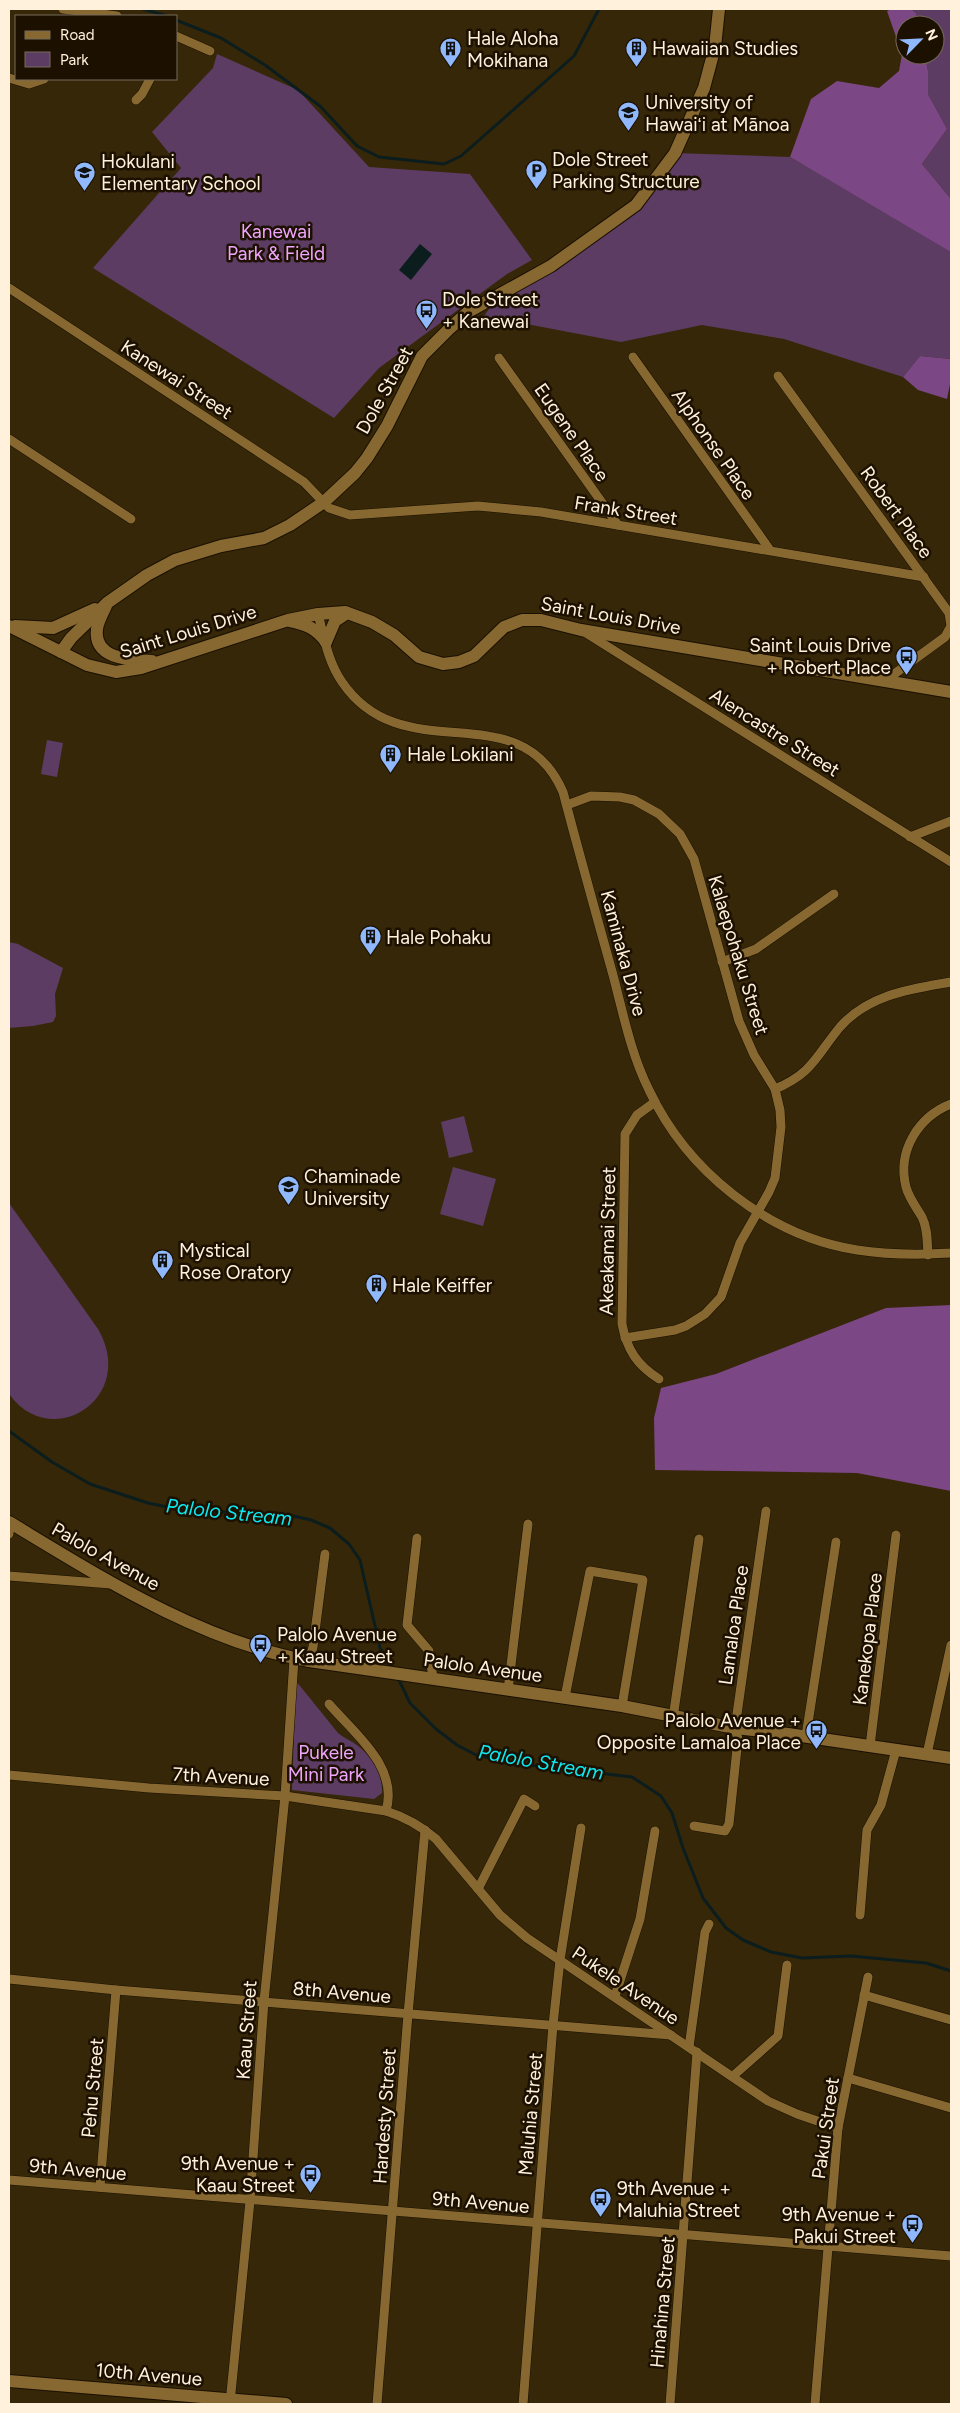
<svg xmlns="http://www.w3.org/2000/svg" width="960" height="2413" font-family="Figtree,sans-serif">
	<rect width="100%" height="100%" fill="#362708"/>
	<g fill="#5c3c63">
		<path d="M 911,9 L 951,9 L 951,199 L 922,164 L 947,129 L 928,94 L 928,71 L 925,55 L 935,55 L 935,25 L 918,25 L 916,13 Z"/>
		<path d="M 217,54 L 298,90 L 369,167 L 470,174 L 532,260 L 507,274 L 379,368 L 334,418 L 93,268 L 181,168 L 152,132 L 213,68 Z"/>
		<path d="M 675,153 L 790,157 L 948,249 L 951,252 L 951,359 L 920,356 L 903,377 L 784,339 L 702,325 L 621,342 L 484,316 L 500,293 L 636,205 Z"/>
		<path d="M 47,740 L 63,743 L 57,777 L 41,774 Z"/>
		<path d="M 9,942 L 18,944 L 63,968 L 55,994 L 56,1016 L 53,1022 L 33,1026 L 9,1028 Z"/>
		<path d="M 464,1116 L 473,1152 L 449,1158 L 441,1122 Z"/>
		<path d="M 453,1167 L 496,1179 L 483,1226 L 440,1214 Z"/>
		<path d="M 9,1203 L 98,1329 C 138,1398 51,1453 9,1394 Z"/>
		<path d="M 296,1681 L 338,1733 C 344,1738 352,1741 358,1746 C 372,1757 383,1775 382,1793 L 374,1799 L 292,1790 Z"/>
	</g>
	<g fill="#7b4785">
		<path d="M 892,9 L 911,9 L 916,13 L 918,25 L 905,25 L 905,55 L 925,55 L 928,71 L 928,94 L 947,129 L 922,164 L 951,199 L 951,252 L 790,157 L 811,99 L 837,81 L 879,88 L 899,71 L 902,54 L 887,11 Z"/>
		<path d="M 920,356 L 951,359 L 951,379 L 947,399 L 918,390 L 903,377 Z"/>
		<path d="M 951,1305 L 951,1491 L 857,1473 L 655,1470 L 654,1418 L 661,1388 L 716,1374 L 886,1308 Z"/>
	</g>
	<path fill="#0c1d1e" d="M 420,244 L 432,254 L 411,280 L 399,270 Z"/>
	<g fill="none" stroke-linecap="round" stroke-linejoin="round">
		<g stroke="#0c1d1e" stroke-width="3">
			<path d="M 143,9 L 167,16"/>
			<path d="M 176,20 L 221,38 L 265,65 L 320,106 L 357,146 L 379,157 L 444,164 L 461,156 L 574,56 L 599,9"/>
			<path d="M 9,1431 L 52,1462 L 90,1484 L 148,1503 L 182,1510 L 289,1515 L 311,1520 L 330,1528 L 349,1544 L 360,1560 L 380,1648 L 394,1670"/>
			<path d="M 398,1678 L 410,1703 L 436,1729 L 457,1745 L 476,1755 L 512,1763 L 632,1777 L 661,1796 L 672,1813 L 683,1848 L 703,1898 L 726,1928 L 743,1940 L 771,1952 L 802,1958 L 851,1956 L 926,1963 L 951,1971"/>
		</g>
		<defs>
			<g id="street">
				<path d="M 63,9 L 117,16"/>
				<path d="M 176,36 L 210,51"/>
				<path d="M 9,78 L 29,84 L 44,79"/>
				<path d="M 136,100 L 142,94 L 150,79"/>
				<path d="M 9,288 L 304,482 L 329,508 L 350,515 L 478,506 L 541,512 L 924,577"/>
				<path d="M 633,357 L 770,550"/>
				<path d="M 499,358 L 618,525"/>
				<path d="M 778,376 L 949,613 L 951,626 L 945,637 L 886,680"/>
				<path d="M 9,439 L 131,519"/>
				<path d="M 318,614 C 324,637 328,662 342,682 C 404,773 519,690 563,792 C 579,853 596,914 613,975 C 623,1013 631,1054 649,1090 C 687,1171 768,1236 857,1250 C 889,1255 919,1255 951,1253"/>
				<path d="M 586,633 L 951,862"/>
				<path d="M 567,805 L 591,796 L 620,797 L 634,800 L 659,814 L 680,834 L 694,859 L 739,1021 L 754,1055 L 775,1089 L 780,1110 L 781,1127 L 775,1178 L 769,1192 L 740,1243 L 721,1297 L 705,1314 L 686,1326 L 675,1330 L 625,1338"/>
				<path d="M 910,837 L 951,821"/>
				<path d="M 722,962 L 756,949 L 834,894"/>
				<path d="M 775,1089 C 813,1073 816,1056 840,1027 C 869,994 911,989 951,982"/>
				<path d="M 655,1102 L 637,1115 L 625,1134 L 622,1324 C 627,1350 637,1365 659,1379"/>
				<path d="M 928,1255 C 927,1242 928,1229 922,1217 C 916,1207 909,1198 906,1187 C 897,1151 918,1117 951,1104"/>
				<path d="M 9,1534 L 10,1522"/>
				<path d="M 417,1538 L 407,1625 L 429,1651 L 433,1678"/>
				<path d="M 9,1576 L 111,1584"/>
				<path d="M 309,1661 L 313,1647 L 325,1554"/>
				<path d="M 508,1690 L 528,1524"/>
				<path d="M 565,1697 L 590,1571 L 643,1580 L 622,1706"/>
				<path d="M 329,1704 C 355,1734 399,1767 386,1811"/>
				<path d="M 673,1718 L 699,1539"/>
				<path d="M 806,1736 L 836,1542"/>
				<path d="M 870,1746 L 896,1535"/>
				<path d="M 927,1754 L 951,1645"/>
				<path d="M 9,1775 L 149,1788 L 285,1796 L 386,1811 C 405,1817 420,1825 436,1839 L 500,1915 L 527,1938 L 768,2101 L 797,2114 L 838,2128"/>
				<path d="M 694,1826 L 725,1831 L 729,1824 L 738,1739 L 735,1728 L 766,1511"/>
				<path d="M 478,1889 L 524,1799 L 535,1806"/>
				<path d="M 860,1915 L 867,1830 L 881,1805 L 896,1750"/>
				<path d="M 9,1979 L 116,1990 L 671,2035"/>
				<path d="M 864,1995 L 951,2020"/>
				<path d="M 615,1996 L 640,1919 L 655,1831"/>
				<path d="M 689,2047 L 705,1932 L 709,1924"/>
				<path d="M 733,2076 L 778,2036 L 787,1965"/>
				<path d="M 848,2078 L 951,2108"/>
				<path d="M 9,2180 L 951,2256"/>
				<path d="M 100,2187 L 116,1990"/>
				<path d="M 230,2403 L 250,2201 L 264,2001 L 285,1796 L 294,1659"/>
				<path d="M 377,2404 L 408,2014 L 425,1830"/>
				<path d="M 523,2404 L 553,2025 L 560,1960 L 581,1828"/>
				<path d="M 670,2404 L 697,2052"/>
				<path d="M 815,2404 L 838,2128 L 868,1977"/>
			</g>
			<g id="secondary">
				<path d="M 106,606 C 103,613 98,621 97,629 C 93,660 132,660 152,661"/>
				<path d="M 290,621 C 306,624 317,629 326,642"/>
				<path d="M 9,626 L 87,665 L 116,672 L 141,668 L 288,620 L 318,614 L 345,612 L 372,622 L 394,635 L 419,657 L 443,664 L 459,662 L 474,656 L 504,627 L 522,620 L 541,620 L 581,630 L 951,692"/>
				<path d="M 15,626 L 53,628 L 95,609"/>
				<path d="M 326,642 L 335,621 L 347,613"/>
				<path d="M 61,652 L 71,638 L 107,603 L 147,575 L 175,560 L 221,546 L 264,538 L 290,525 L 324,502 L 355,473 L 367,458 L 387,426 L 422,356 L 449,329 L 468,312 L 551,266 L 636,205 L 675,153 L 704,88 L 715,47 L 719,9"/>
				<path d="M 9,1522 C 102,1578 200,1641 309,1661 L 622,1706 L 735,1728 L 788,1734 L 951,1758"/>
				<path d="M 9,2381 L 286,2404"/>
			</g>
		</defs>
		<use href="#street" stroke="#1a1002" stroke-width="10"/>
		<use href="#secondary" stroke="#1a1002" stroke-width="14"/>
		<use href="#street" stroke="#876830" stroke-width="9"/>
		<use href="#secondary" stroke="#876830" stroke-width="12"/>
	</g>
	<defs>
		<symbol id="building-pin" viewBox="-11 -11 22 30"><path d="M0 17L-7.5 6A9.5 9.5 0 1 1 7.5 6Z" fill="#8fb8fd" stroke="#1c1000"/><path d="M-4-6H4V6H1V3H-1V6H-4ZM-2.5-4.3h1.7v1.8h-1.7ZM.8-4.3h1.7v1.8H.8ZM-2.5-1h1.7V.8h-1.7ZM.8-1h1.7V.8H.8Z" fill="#111"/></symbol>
		<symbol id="university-pin" viewBox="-11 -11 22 30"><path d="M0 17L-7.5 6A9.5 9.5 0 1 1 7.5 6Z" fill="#8fb8fd" stroke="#1c1000"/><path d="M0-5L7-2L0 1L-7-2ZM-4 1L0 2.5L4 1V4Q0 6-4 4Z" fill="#111"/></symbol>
		<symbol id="parking-pin" viewBox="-11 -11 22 30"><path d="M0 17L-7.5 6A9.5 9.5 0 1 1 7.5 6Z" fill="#8fb8fd" stroke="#1c1000"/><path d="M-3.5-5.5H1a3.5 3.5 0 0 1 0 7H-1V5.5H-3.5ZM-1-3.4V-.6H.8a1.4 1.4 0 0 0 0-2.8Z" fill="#111"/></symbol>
		<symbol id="school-pin" viewBox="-11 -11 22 30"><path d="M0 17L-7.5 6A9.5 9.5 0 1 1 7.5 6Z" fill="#8fb8fd" stroke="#1c1000"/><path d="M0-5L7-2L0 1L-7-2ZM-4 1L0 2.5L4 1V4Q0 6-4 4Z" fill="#111"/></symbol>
		<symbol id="bus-pin" viewBox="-11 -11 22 30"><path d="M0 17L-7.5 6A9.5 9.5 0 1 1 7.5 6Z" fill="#8fb8fd" stroke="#1c1000"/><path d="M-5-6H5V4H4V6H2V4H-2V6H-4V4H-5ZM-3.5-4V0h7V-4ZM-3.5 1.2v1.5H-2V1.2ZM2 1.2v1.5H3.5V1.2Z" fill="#111"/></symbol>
	</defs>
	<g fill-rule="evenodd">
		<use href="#building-pin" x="624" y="36" width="25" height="34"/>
		<use href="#building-pin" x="438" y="36" width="25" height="34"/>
		<use href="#university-pin" x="616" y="100" width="25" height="34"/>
		<use href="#parking-pin" x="524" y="158" width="25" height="34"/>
		<use href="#school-pin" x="72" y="160" width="25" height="34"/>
		<use href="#bus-pin" x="414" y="298" width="25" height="34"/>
		<use href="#bus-pin" x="894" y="644" width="25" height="34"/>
		<use href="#building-pin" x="378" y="742" width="25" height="34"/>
		<use href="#building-pin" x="358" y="924" width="25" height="34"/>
		<use href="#university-pin" x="276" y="1174" width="25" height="34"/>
		<use href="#building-pin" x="150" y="1248" width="25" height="34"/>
		<use href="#building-pin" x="364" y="1272" width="25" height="34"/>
		<use href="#bus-pin" x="248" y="1632" width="25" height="34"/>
		<use href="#bus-pin" x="804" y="1718" width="25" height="34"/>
		<use href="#bus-pin" x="298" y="2162" width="25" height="34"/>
		<use href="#bus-pin" x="588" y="2186" width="25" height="34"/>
		<use href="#bus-pin" x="900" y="2212" width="25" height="34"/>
	</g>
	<g text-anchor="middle" stroke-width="5" stroke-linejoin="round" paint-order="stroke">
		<g font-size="19" fill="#fff1db" stroke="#1c1000" text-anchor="start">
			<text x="467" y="45">Hale Aloha<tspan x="467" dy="22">Mokihana</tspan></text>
			<text x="652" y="55">Hawaiian Studies</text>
			<text x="645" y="109">University of<tspan x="645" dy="22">Hawaiʻi at Mānoa</tspan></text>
			<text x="552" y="166">Dole Street<tspan x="552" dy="22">Parking Structure</tspan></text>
			<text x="101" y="168">Hokulani<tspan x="101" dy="22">Elementary School</tspan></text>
			<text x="442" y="306">Dole Street<tspan x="442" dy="22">+ Kanewai</tspan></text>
			<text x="891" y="652" text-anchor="end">Saint Louis Drive<tspan x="891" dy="22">+ Robert Place</tspan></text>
			<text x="407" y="761">Hale Lokilani</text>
			<text x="386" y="944">Hale Pohaku</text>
			<text x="304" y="1183">Chaminade<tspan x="304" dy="22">University</tspan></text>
			<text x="179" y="1257">Mystical<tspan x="179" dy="22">Rose Oratory</tspan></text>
			<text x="392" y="1292">Hale Keiffer</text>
			<text x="277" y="1641">Palolo Avenue<tspan x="277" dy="22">+ Kaau Street</tspan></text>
			<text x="801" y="1727" text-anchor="end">Palolo Avenue +<tspan x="801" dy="22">Opposite Lamaloa Place</tspan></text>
			<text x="295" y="2170" text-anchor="end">9th Avenue +<tspan x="295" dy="22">Kaau Street</tspan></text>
			<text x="617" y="2195">9th Avenue +<tspan x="617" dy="22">Maluhia Street</tspan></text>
			<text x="896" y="2221" text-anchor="end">9th Avenue +<tspan x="896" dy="22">Pakui Street</tspan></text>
		</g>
		<g font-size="19" fill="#efa5fe" stroke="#1c1000">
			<text x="276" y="238">Kanewai<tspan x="276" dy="22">Park &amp; Field</tspan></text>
			<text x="326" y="1759">Pukele<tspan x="326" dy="22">Mini Park</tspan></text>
		</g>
		<g font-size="19" fill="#fff1db" stroke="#1c1000">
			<text transform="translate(177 379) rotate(33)" y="7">Kanewai Street</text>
			<text transform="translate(384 390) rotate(-61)" y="7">Dole Street</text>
			<text transform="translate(572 432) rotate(55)" y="7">Eugene Place</text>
			<text transform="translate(714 444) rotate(55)" y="7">Alphonse Place</text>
			<text transform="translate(626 510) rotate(9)" y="7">Frank Street</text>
			<text transform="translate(897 512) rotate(54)" y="7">Robert Place</text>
			<text transform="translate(611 615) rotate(10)" y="7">Saint Louis Drive</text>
			<text transform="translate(188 631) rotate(-17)" y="7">Saint Louis Drive</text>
			<text transform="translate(775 732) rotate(32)" y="7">Alencastre Street</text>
			<text transform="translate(624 953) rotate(75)" y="7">Kaminaka Drive</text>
			<text transform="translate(739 955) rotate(73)" y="7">Kalaepohaku Street</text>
			<text transform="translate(607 1241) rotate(-89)" y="7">Akeakamai Street</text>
			<text transform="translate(106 1556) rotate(29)" y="7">Palolo Avenue</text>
			<text transform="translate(733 1625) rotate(-82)" y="7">Lamaloa Place</text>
			<text transform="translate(867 1639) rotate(-83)" y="7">Kanekopa Place</text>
			<text transform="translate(483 1667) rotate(8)" y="7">Palolo Avenue</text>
			<text transform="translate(221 1776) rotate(3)" y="7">7th Avenue</text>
			<text transform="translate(626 1985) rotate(34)" y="7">Pukele Avenue</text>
			<text transform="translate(342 1992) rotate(5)" y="7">8th Avenue</text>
			<text transform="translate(246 2030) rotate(-86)" y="7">Kaau Street</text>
			<text transform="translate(92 2088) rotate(-85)" y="7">Pehu Street</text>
			<text transform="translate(530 2114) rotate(-85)" y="7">Maluhia Street</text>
			<text transform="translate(384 2116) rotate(-86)" y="7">Hardesty Street</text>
			<text transform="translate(825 2128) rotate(-82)" y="7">Pakui Street</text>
			<text transform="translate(78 2169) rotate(5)" y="7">9th Avenue</text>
			<text transform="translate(481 2202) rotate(5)" y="7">9th Avenue</text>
			<text transform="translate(662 2302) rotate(-85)" y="7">Hinahina Street</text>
			<text transform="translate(149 2374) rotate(5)" y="7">10th Avenue</text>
		</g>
		<g font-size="20" font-style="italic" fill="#0ce9f3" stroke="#1c1000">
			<text transform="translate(229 1512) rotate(6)" y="7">Palolo Stream</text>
			<text transform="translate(541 1762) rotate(10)" y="7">Palolo Stream</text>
		</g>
	</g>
	<rect width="960" height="2413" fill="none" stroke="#fff1db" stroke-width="20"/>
	<rect x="15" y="15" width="162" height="65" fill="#1c1000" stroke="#776a58"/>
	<rect x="25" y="31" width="25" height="8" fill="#876830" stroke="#776a58"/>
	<text x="60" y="40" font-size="15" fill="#fff1db">Road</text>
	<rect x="25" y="52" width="25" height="15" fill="#5c3c63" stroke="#776a58"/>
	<text x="60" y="65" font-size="15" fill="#fff1db">Park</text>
	<g transform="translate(920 40) rotate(66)"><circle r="24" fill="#1c1000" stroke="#776a58"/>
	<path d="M0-4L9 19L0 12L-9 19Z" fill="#8fb8fd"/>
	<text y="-8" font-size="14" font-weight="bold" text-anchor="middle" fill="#fff1db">N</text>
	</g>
</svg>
